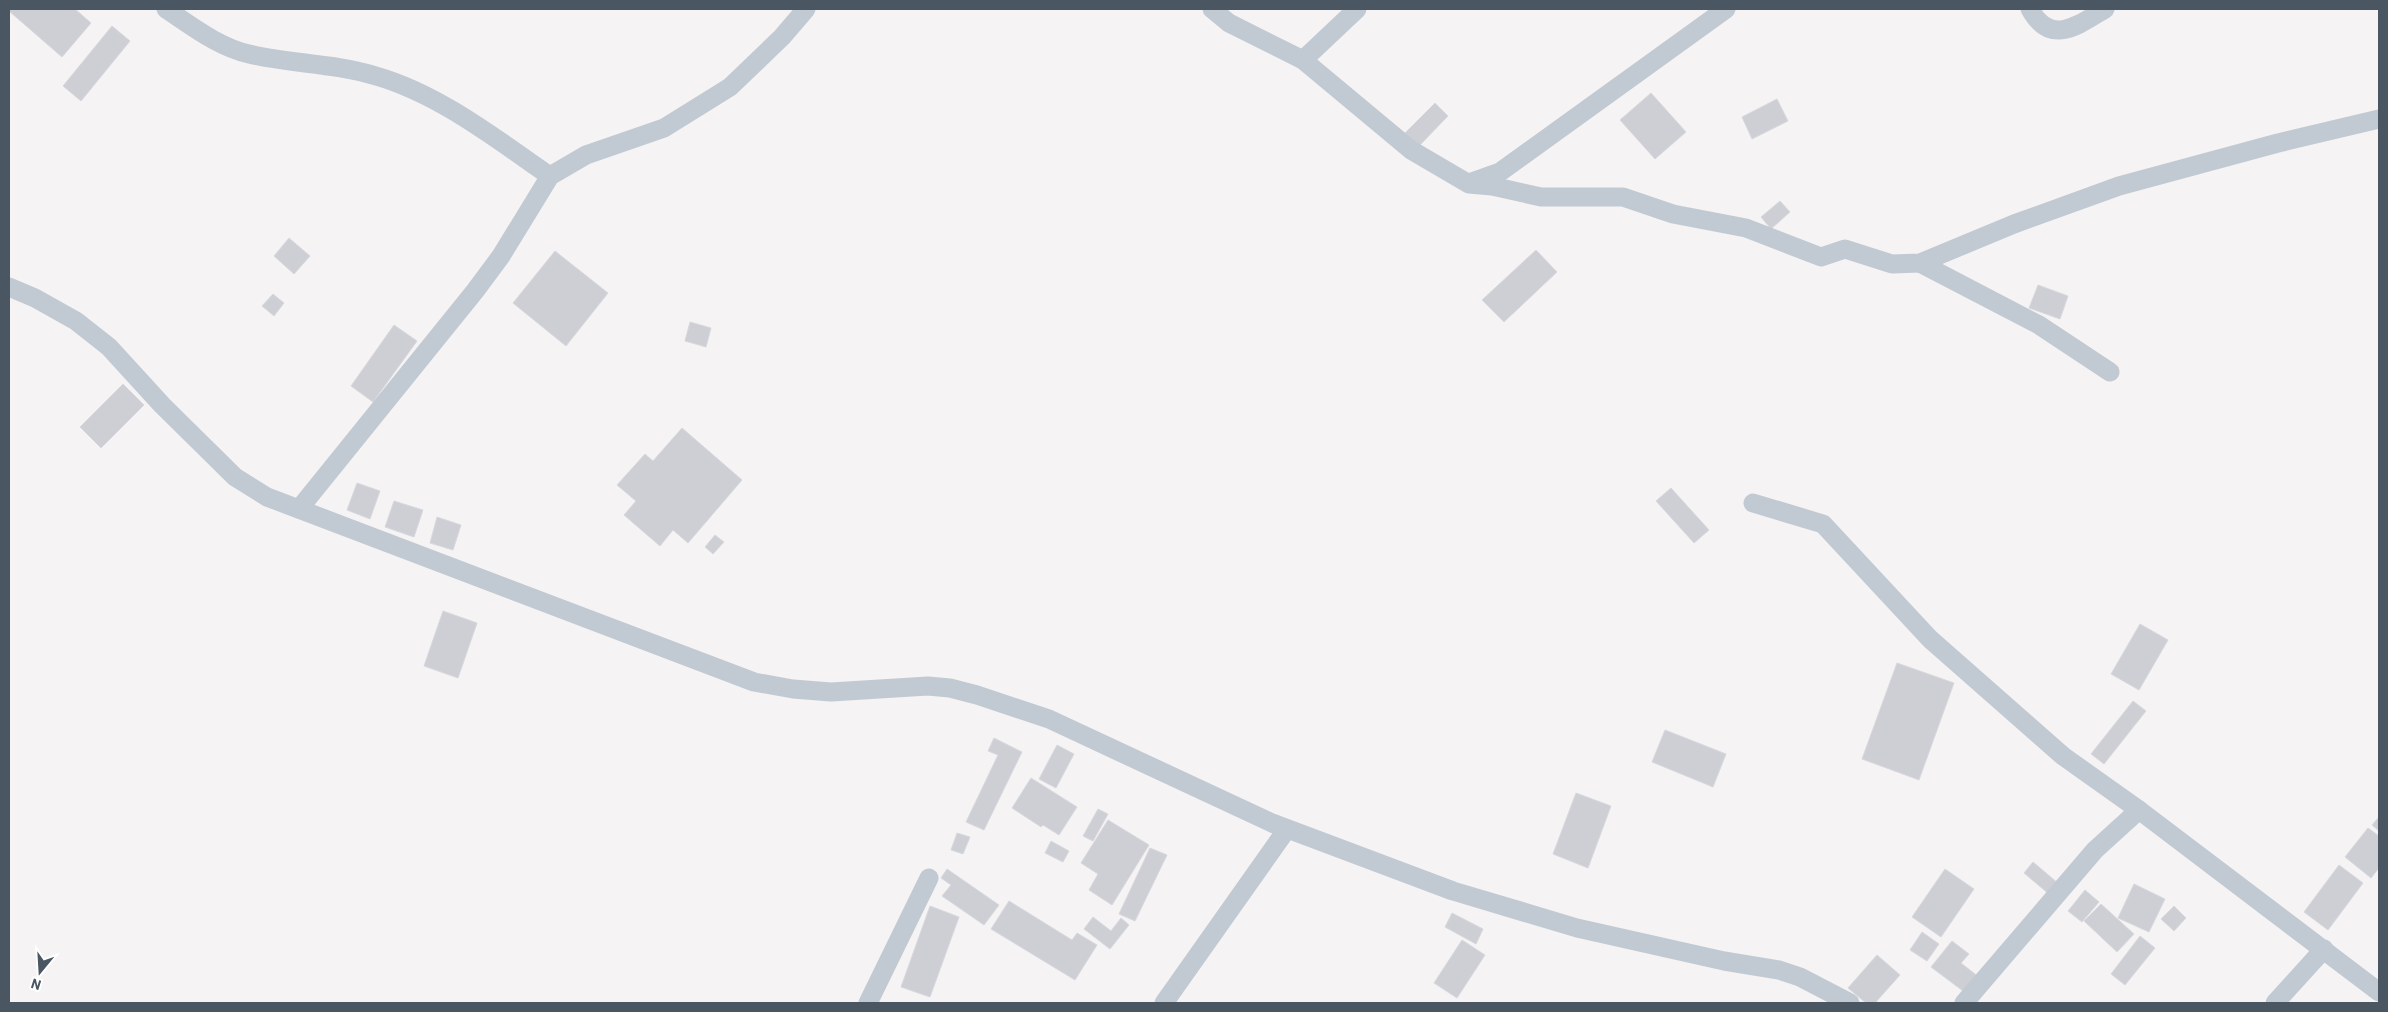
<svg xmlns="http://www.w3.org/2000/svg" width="2388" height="1012" font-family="Barlow,sans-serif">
	<rect width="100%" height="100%" fill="#f5f3f3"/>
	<g fill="#cdcfd5" stroke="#d7d9de">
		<path d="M 9,9 L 75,9 L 91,23 L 62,57 L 9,11 Z"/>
		<path d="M 112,26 L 130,41 L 81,101 L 63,86 Z"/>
		<path d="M 1651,93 L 1686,132 L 1655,159 L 1620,120 Z"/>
		<path d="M 1777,99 L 1788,121 L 1752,139 L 1742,117 Z"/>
		<path d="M 1435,103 L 1448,116 L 1419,146 L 1405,133 Z"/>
		<path d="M 1780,201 L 1790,212 L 1771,229 L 1761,217 Z"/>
		<path d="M 289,238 L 310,256 L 294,274 L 274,256 Z"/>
		<path d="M 1536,250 L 1557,272 L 1504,322 L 1482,300 Z"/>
		<path d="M 555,251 L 608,293 L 566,346 L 513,303 Z"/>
		<path d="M 2038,285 L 2068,296 L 2060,319 L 2029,308 Z"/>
		<path d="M 273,294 L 284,303 L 274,316 L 262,306 Z"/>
		<path d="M 690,322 L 711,328 L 706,347 L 685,341 Z"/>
		<path d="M 394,325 L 417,341 L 373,402 L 351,386 Z"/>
		<path d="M 123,384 L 144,405 L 101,448 L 80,427 Z"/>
		<path d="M 682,428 L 742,480 L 688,543 L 673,530 L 660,546 L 624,515 L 636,501 L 617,485 L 645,454 L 653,461 Z"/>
		<path d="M 357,483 L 380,491 L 370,519 L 347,510 Z"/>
		<path d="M 1671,488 L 1709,530 L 1694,543 L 1656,501 Z"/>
		<path d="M 394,501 L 423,510 L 414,537 L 385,527 Z"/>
		<path d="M 437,517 L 461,525 L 453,550 L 430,543 Z"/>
		<path d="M 715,535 L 724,542 L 713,554 L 705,547 Z"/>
		<path d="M 443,611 L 477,623 L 458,678 L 424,666 Z"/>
		<path d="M 2140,624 L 2168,640 L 2139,690 L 2111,674 Z"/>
		<path d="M 1897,663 L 1954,683 L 1919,780 L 1862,759 Z"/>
		<path d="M 2133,701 L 2146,711 L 2104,764 L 2091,754 Z"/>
		<path d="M 1665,730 L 1726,754 L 1713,787 L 1652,762 Z"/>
		<path d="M 994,738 L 1022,752 L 984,830 L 966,822 L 998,755 L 988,751 Z"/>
		<path d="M 1057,745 L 1074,754 L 1056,788 L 1039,779 Z"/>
		<path d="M 1031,778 L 1077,807 L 1059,835 L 1043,825 L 1041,827 L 1012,808 Z"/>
		<path d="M 1576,793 L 1611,806 L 1588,868 L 1553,854 Z"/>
		<path d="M 1098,809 L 1108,814 L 1093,841 L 1083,836 Z"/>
		<path d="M 2379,817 L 2379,831 L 2372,825 Z"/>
		<path d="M 1108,820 L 1149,845 L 1112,905 L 1089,890 L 1098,874 L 1081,863 Z"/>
		<path d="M 2368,828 L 2379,836 L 2379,868 L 2371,878 L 2345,857 Z"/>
		<path d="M 957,833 L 970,837 L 963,854 L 951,850 Z"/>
		<path d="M 1051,841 L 1069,851 L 1063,862 L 1045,853 Z"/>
		<path d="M 1150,848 L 1167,855 L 1135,921 L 1119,914 Z"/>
		<path d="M 2033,862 L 2059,884 L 2050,895 L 2024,873 Z"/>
		<path d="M 2339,865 L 2363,883 L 2328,930 L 2304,912 Z"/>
		<path d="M 947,869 L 999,905 L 984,925 L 942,896 L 951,885 L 941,878 Z"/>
		<path d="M 1945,869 L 1974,889 L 1941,937 L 1912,917 Z"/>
		<path d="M 2134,884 L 2165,899 L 2149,932 L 2118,918 Z"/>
		<path d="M 2085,890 L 2099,902 L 2082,922 L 2068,911 Z"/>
		<path d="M 1009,901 L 1072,940 L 1077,933 L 1097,945 L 1075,980 L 991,929 Z"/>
		<path d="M 2101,904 L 2134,934 L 2117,952 L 2084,921 Z"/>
		<path d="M 930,906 L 959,917 L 930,997 L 901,987 Z"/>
		<path d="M 2174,906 L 2186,918 L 2174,931 L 2161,919 Z"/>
		<path d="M 1452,913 L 1483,929 L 1476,944 L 1445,927 Z"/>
		<path d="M 1093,917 L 1111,931 L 1121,918 L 1129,925 L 1110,949 L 1084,929 Z"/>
		<path d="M 1922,932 L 1939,944 L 1927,961 L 1910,950 Z"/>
		<path d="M 2140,936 L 2155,948 L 2125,985 L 2111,974 Z"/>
		<path d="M 1462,940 L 1485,955 L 1457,998 L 1434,983 Z"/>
		<path d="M 1952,941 L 1969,954 L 1961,963 L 1980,978 L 1967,994 L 1931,967 Z"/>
		<path d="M 1877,955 L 1900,975 L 1875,1003 L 1866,1003 L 1848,988 Z"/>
	</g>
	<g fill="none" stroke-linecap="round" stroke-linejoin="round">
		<g stroke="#c1cad2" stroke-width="19">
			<path d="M 166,9 C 192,26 218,47 249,54 C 291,64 334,63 376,76 C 439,94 496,139 550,176"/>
			<path d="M 1212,9 L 1229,23 L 1303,60 L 1411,150 L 1469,184 L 1492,186 L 1541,197 L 1623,197 L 1673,214 L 1746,228 L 1821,257 L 1845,249 L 1892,264 L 1920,263 L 2014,224 L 2119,186 L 2278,143 L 2379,119"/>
			<path d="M 2030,9 C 2051,47 2078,25 2105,9"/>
			<path d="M 1303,60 L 1357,9"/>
			<path d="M 1472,182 L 1500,172 L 1726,9"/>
			<path d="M 1920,263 L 2039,325 L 2110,372"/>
			<path d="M 9,287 L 35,298 L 76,321 L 109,347 L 162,405 L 235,477 L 267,497 L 754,682 L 793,689 L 831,692 L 928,686 L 950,688 L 977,695 L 1049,719 L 1272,823 L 1453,891 L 1577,928 L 1724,961 L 1779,970 L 1800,977 L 1850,1003"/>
			<path d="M 1753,503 L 1823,524 L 1930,639 L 2063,756 L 2139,810 L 2379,992"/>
			<path d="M 299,509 L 475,291 L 501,256 L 550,176 L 586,155 L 664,128 L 730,87 L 782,37 L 806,9"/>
			<path d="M 868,1003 L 929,878"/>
			<path d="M 1164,1003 L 1287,829"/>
			<path d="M 1964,1003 L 2095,850 L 2139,810"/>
			<path d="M 2275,1003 L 2324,949"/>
		</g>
	</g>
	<rect width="2388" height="1012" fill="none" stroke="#4a5661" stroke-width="20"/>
	<g transform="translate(40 972) rotate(198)" stroke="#ffffff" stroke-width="4" paint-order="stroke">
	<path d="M0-4L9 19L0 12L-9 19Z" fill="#4a5661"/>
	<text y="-8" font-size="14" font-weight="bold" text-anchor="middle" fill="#4a5661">N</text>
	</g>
</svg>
